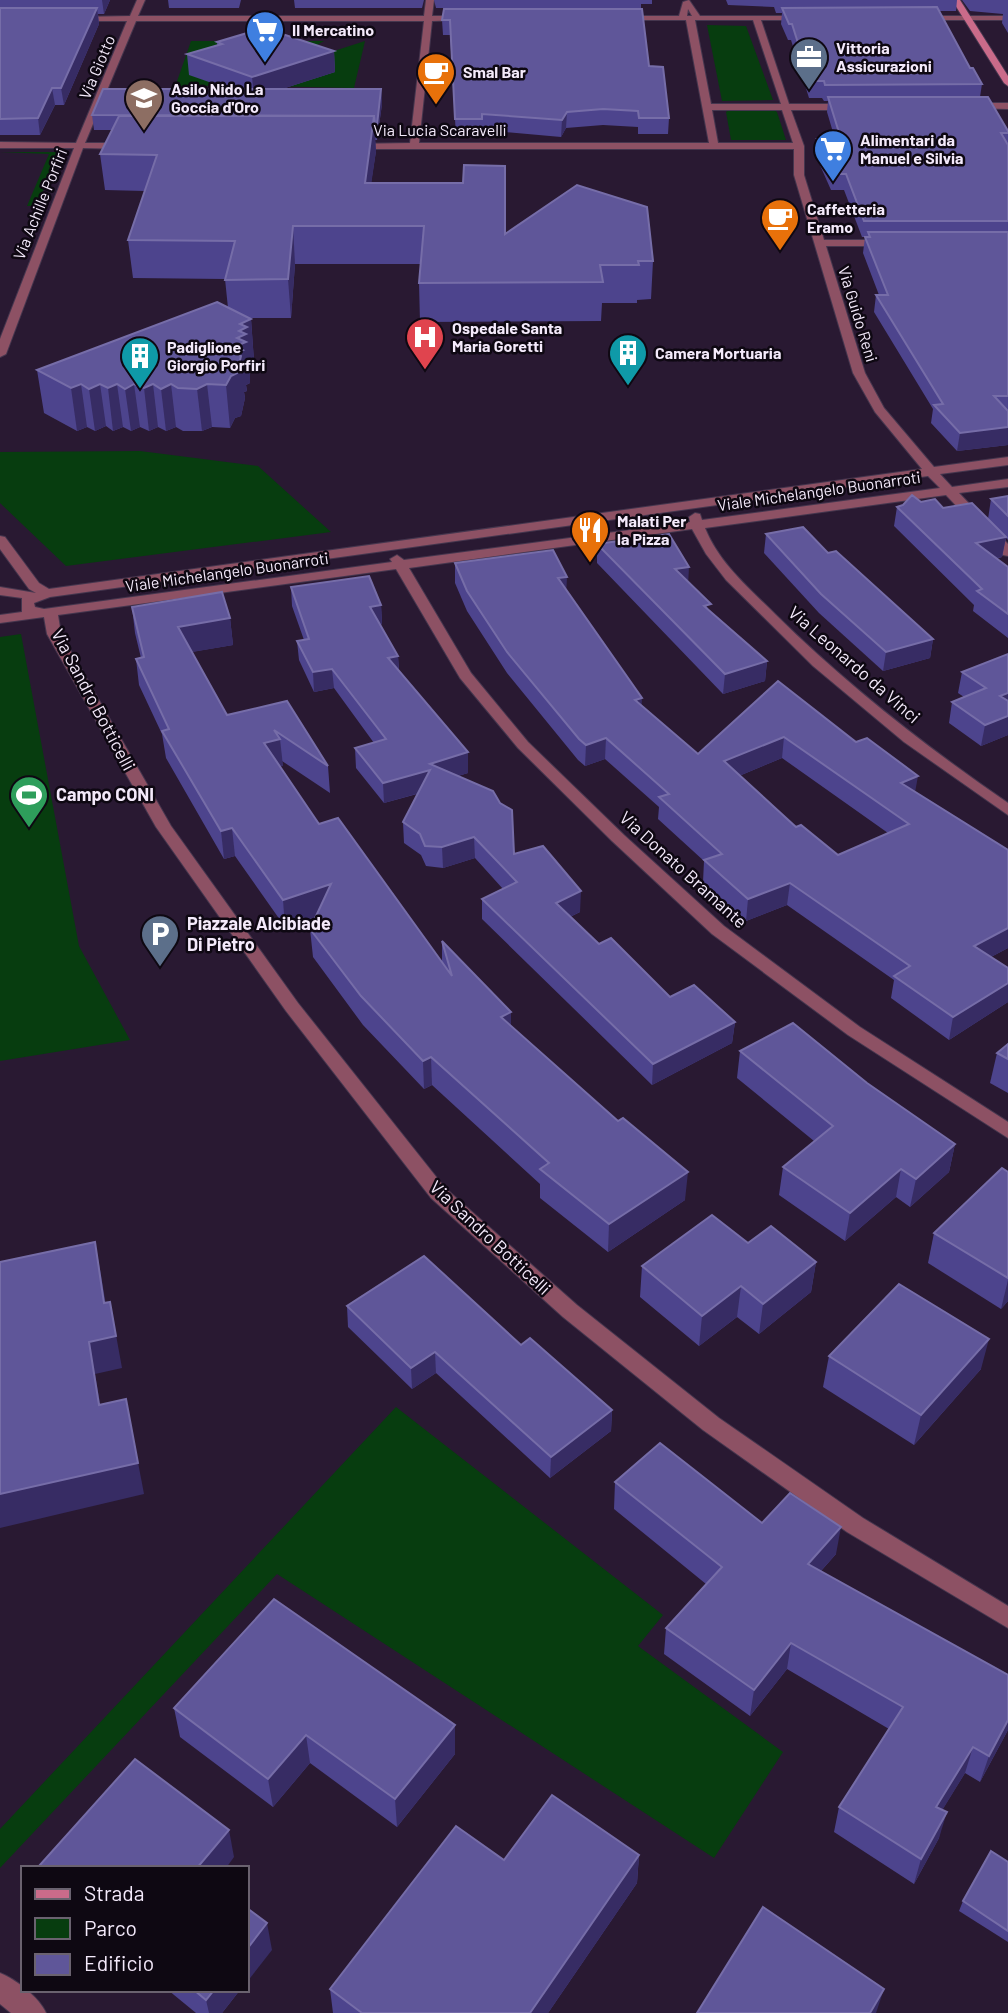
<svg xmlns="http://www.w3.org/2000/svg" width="1008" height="2013" font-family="Barlow,sans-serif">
	<rect width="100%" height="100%" fill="#291932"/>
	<g fill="#073d0f">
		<path d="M 707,25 L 746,26 L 773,100 L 722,101 Z"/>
		<path d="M 191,41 L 324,41 L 317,45 L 334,51 L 365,41 L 354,88 L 214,85 L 174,90 Z"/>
		<path d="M 729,110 L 774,110 L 777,112 L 786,140 L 731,140 L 726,112 Z"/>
		<path d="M 0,152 L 59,152 L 37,206 L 27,206 L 49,154 Z"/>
		<path d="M 140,451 L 258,466 L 331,532 L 66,566 L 0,503 L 0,452 Z"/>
		<path d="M 21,634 L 79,946 L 130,1040 L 0,1061 L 0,637 Z"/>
		<path d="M 396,1407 L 663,1615 L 638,1646 L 783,1752 L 714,1858 L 277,1574 L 0,1868 L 0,1829 Z"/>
	</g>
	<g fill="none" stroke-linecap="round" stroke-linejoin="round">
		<defs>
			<g id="street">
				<path d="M 137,0 L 145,0 L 138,16 L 424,16 L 426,0 L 434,0 L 432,16 L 468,16 L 465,20 L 432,21 L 419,143 L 709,143 L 686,20 L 619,20 L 616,16 L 679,16 L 683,2 L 689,0 L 700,16 L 805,16 L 809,18 L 805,20 L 761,20 L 789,104 L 851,104 L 855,107 L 851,110 L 791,110 L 804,146 L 804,175 L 824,240 L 889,240 L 894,243 L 889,246 L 826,246 L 865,373 L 884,408 L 934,467 L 1008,457 L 1008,465 L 940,474 L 952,487 L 1008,479 L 1008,487 L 959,493 L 1008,544 L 1008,556 L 1003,555 L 946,495 L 705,528 C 719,563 749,588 775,614 C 847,685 925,746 1008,803 L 1008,815 L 904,742 L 813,666 L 726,580 L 706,554 L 692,529 L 409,568 L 471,673 L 528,742 L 624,835 L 724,926 L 860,1027 L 1008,1122 L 1008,1138 L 848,1035 L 712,934 L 612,841 L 518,748 L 460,678 L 396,569 L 58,615 L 61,634 L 171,826 L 298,1003 L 445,1188 L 577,1305 L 719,1418 L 863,1518 L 1008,1606 L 1008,1628 L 847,1532 L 703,1430 L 563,1317 L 431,1198 L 286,1011 L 156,827 L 47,634 L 44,617 L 0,623 L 0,615 L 22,612 L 22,598 L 0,595 L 0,587 L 36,593 L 29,589 L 0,549 L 0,536 L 5,537 L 39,583 L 49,589 L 922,469 L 875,412 L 853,373 L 794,175 L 794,149 L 354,149 L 349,146 L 351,144 L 410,143 L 424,21 L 136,21 L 85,143 L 127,143 L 132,146 L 127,149 L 83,148 L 6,354 L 0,357 L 0,339 L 74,148 L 0,148 L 0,142 L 76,143 L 127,21 L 77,21 L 73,19 L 77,17 L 130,16 ZM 688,9 L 692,16 L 687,16 ZM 695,20 L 753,20 L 781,104 L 711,104 ZM 712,110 L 782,110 L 793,143 L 718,143 ZM 928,476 L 940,488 L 702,520 L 700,514 L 695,513 L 689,517 L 690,522 L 404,560 L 397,555 L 390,559 L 392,562 L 44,609 L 35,607 L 34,603 L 50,597 Z"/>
				<path d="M 917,16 L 1008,16 L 1008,20 L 920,20 Z"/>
				<path d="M 970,103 L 1008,103 L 1008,109 L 967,108 Z"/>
				<path d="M 0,1973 C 15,1979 39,1997 46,2013 L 11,2013 L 0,2004 Z"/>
			</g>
			<path id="secondary" d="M 952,0 L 960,0 L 1008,76 L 1008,86 L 1004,83 Z"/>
		</defs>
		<use href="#street" stroke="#45364e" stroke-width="2"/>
		<use href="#secondary" stroke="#45364e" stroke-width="2"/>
		<use href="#street" fill="#8d5164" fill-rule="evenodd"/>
		<use href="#secondary" fill="#ca6b8a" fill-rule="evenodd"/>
	</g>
	<g fill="#4d448d" fill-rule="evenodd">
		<path d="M 0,0 L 110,0 L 104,14 L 98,14 L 99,24 L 64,105 L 55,105 L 40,135 L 0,135 Z"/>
		<path d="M 168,0 L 241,0 L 239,8 L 169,8 Z"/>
		<path d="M 294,0 L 424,0 L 422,8 L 295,8 Z"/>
		<path d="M 434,0 L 652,0 L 652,4 L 641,4 L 641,9 L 649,66 L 669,118 L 668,134 L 638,134 L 638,127 L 603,125 L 566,128 L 561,137 L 482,130 L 482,136 L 456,136 L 450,35 L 443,35 L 442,20 L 447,8 L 436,8 Z"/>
		<path d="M 726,0 L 957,0 L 956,11 L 939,11 L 970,68 L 982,84 L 980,97 L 1008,131 L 1008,445 L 957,451 L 931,423 L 933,409 L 874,312 L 876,295 L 879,295 L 863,253 L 865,237 L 862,237 L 844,190 L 831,190 L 815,154 L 817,139 L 835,139 L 827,112 L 828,101 L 824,101 L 822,98 L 809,98 L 791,40 L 788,40 L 781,24 L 782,13 L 776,13 L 774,7 L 728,5 Z"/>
		<path d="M 962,0 L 1008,0 L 1008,33 L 1002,23 L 1003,14 L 970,11 Z"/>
		<path d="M 217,42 L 334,51 L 335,72 L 282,89 L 381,89 L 382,104 L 377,140 L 375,140 L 376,151 L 371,183 L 505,234 L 653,261 L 651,299 L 637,300 L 637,303 L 602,303 L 601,321 L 420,322 L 419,283 L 421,264 L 295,264 L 291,318 L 249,318 L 251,319 L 254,361 L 250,362 L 250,383 L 246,385 L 247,391 L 244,392 L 245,398 L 241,416 L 235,418 L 230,428 L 212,427 L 202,431 L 183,431 L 176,427 L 166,431 L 158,427 L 149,431 L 140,427 L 131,431 L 123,427 L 113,431 L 106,426 L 95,431 L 87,427 L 77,431 L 44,413 L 37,370 L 228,308 L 225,279 L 133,278 L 128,240 L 145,191 L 105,190 L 100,154 L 112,130 L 94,130 L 92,115 L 229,89 L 189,75 L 187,54 L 217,45 Z"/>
		<path d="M 1008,496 L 1008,540 L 1006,538 L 1002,557 L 996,559 L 1008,567 L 1008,638 L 973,611 L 974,605 L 894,526 L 897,507 L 921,502 L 988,519 L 991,499 Z"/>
		<path d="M 766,534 L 933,639 L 930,658 L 883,671 L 819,613 L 764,553 Z"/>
		<path d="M 597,544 L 688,581 L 710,611 L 767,661 L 765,681 L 723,694 L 597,563 Z"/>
		<path d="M 455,563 L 567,591 L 641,705 L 698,754 L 778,681 L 915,792 L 1008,948 L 991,957 L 1008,968 L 1008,1002 L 949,1040 L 891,998 L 894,980 L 787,905 L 746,921 L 703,882 L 704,861 L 658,819 L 659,807 L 605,759 L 585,766 L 578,760 L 507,673 L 467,611 L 455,583 ZM 782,758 L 888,833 L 838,855 L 796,827 L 739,776 Z"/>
		<path d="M 291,587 L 381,605 L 382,624 L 380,625 L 398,656 L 399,671 L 468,773 L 458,776 L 514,854 L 580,912 L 570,917 L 599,944 L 670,997 L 735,1022 L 732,1043 L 652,1085 L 482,919 L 482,899 L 503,889 L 475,858 L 443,868 L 426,866 L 421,855 L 404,843 L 403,822 L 417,794 L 384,803 L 356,768 L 355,748 L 374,743 L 334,688 L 314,692 L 299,660 L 297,641 L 304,640 L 292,606 Z"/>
		<path d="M 132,607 L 230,618 L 233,645 L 191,652 L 227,715 L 287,701 L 328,766 L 330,793 L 282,761 L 283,766 L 280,766 L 319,824 L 442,963 L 442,941 L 511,1012 L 511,1026 L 685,1200 L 608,1252 L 540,1198 L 540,1184 L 432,1085 L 424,1089 L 363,1025 L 313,957 L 310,929 L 316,917 L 285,927 L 235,856 L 224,859 L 166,758 L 162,734 L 139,685 L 136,659 L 141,658 L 135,633 Z"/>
		<path d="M 1008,654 L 1008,735 L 981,746 L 949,723 L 952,702 L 964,697 L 958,693 L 962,672 Z"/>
		<path d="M 1008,1044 L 1008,1093 L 990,1083 L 997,1053 Z"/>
		<path d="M 740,1051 L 867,1083 L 955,1144 L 949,1172 L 910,1207 L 896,1197 L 845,1241 L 779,1195 L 783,1167 L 814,1141 L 737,1078 Z"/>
		<path d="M 1008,1172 L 1008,1301 L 1001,1309 L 928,1263 L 934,1233 Z"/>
		<path d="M 748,1243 L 816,1262 L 811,1292 L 759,1334 L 737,1317 L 699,1346 L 640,1297 L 642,1266 Z"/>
		<path d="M 347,1306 L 521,1345 L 612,1410 L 611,1431 L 550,1478 L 436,1373 L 412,1389 L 348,1327 Z"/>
		<path d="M 829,1356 L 981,1369 L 914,1445 L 823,1387 Z"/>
		<path d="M 615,1482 L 762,1523 L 836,1554 L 821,1571 L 1008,1730 L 980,1782 L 965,1773 L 942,1810 L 939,1838 L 914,1884 L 834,1832 L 839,1807 L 889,1729 L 787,1669 L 750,1716 L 664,1654 L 666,1628 L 706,1584 L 614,1509 Z"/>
		<path d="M 174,1708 L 455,1754 L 397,1827 L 310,1763 L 273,1807 L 180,1737 Z"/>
		<path d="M 639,1855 L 637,1883 L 548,2013 L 333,2013 L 330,1989 L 504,1860 Z"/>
		<path d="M 1008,1862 L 1008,1942 L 959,1911 L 963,1901 Z"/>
		<path d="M 168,1990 L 240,1990 L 222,2013 L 196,2013 Z"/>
	</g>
	<g fill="#372c64">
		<path d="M 102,0 L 110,0 L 104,14 Z"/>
		<path d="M 97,8 L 99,24 L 64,105 L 61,88 Z"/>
		<path d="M 334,51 L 335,72 L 254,98 L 252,77 Z"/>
		<path d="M 52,88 L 55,105 L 40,135 L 38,118 Z"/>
		<path d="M 381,89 L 382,104 L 377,140 L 377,125 Z"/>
		<path d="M 567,112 L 566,128 L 561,137 L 562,120 Z"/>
		<path d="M 374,116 L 376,151 L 366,220 L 365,183 Z"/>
		<path d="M 293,226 L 295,264 L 291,318 L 288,279 Z"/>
		<path d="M 251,319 L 254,361 L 250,362 L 250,383 L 246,385 L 247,391 L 244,392 L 245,398 L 241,416 L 235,418 L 230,428 L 226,385 L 236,346 L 240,324 Z"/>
		<path d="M 81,384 L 87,427 L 77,431 L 71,388 Z"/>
		<path d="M 100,384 L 106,426 L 95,431 L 89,389 Z"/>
		<path d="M 117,384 L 123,427 L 113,431 L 108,388 Z"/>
		<path d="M 134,384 L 140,427 L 131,431 L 125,389 Z"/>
		<path d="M 153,384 L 158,427 L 149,431 L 144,388 Z"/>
		<path d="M 171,384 L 176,427 L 166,431 L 161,389 Z"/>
		<path d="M 207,384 L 212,427 L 202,431 L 197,389 Z"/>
		<path d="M 1008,427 L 1008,445 L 957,451 L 960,433 Z"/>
		<path d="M 1006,537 L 1002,557 L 972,563 L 976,543 Z"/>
		<path d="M 689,567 L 688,586 L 675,569 Z"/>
		<path d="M 567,577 L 566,597 L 558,578 Z"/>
		<path d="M 381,605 L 382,624 L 371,626 L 370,607 Z"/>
		<path d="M 230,618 L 233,645 L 181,654 L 178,627 Z"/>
		<path d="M 933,639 L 930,658 L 883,671 L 886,652 Z"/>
		<path d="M 398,656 L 399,676 L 388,658 Z"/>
		<path d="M 767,661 L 765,681 L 723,694 L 725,674 Z"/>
		<path d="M 332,669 L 334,688 L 314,692 L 313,672 Z"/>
		<path d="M 1008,693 L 1008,712 L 1000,696 Z"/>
		<path d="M 642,698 L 641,719 L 635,700 Z"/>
		<path d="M 1008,716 L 1008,735 L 981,746 L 985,725 Z"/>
		<path d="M 784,737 L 782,758 L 722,783 L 724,761 Z"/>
		<path d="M 606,738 L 605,759 L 585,766 L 586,745 Z"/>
		<path d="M 280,739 L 283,766 L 266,770 L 264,743 Z"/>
		<path d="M 468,752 L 468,773 L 431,784 L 430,764 Z"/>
		<path d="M 430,770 L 430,790 L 384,803 L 383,783 Z"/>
		<path d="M 918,776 L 914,798 L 901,783 Z"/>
		<path d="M 232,828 L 235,856 L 224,859 L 221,831 Z"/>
		<path d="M 474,837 L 475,858 L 443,868 L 442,847 Z"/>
		<path d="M 790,883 L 787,905 L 746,921 L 748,899 Z"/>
		<path d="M 331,884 L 333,911 L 285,927 L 283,900 Z"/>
		<path d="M 581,891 L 580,912 L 555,924 L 556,903 Z"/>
		<path d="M 1008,928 L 1008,948 L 970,968 L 974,946 Z"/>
		<path d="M 1008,983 L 1008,1002 L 949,1040 L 953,1017 Z"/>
		<path d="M 511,1012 L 511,1041 L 501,1017 Z"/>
		<path d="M 735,1022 L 732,1043 L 652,1085 L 653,1064 Z"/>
		<path d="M 431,1057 L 432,1085 L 424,1089 L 423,1061 Z"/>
		<path d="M 955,1144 L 949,1172 L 910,1207 L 916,1179 Z"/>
		<path d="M 901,1169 L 896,1197 L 845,1241 L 850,1213 Z"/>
		<path d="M 688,1172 L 685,1200 L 608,1252 L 609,1224 Z"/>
		<path d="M 95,1242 L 101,1275 L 111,1335 L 104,1303 Z"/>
		<path d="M 816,1262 L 811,1292 L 759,1334 L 763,1304 Z"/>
		<path d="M 1008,1280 L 1008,1301 L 1001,1309 Z"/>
		<path d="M 741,1286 L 737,1317 L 699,1346 L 702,1316 Z"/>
		<path d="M 110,1302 L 122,1368 L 95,1374 L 106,1437 L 99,1405 L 89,1342 Z"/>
		<path d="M 989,1339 L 981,1369 L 914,1445 L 921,1415 Z"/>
		<path d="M 435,1352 L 436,1373 L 412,1389 L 411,1368 Z"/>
		<path d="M 126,1399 L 144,1494 L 0,1528 L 0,1494 Z"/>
		<path d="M 612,1410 L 611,1431 L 550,1478 L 551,1457 Z"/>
		<path d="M 841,1527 L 836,1554 L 803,1591 L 808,1564 Z"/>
		<path d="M 791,1643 L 787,1669 L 750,1716 L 754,1690 Z"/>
		<path d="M 1008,1720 L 1008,1730 L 980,1782 L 989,1756 Z"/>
		<path d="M 455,1725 L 455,1754 L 397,1827 L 395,1799 Z"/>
		<path d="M 306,1735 L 310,1763 L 273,1807 L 268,1779 Z"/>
		<path d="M 973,1747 L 965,1773 L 929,1832 L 936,1807 Z"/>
		<path d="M 947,1812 L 939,1838 L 914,1884 L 921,1859 Z"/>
		<path d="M 229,1830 L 234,1857 L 226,1868 L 197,1868 Z"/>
		<path d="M 639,1855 L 637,1883 L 548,2013 L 530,2013 Z"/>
		<path d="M 267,1923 L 272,1950 L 247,1982 L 247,1949 Z"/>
		<path d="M 884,1989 L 876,2013 L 870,2013 Z"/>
		<path d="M 214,1990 L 240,1990 L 222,2013 L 209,2013 L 206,2000 Z"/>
	</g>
	<g fill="#5f5699" stroke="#766da8" stroke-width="2" fill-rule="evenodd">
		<path d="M 937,7 L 970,68 L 973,68 L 982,84 L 825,85 L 824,81 L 810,81 L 792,24 L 789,24 L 782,8 Z"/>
		<path d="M 0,8 L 97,8 L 61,88 L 52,88 L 38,118 L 0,119 Z"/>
		<path d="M 444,9 L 642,9 L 649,66 L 663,67 L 669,118 L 639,118 L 638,111 L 603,109 L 567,112 L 562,120 L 482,114 L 482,119 L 455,119 L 450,20 L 442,20 Z"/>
		<path d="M 264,28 L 334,51 L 252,77 L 187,54 L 222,44 L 217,42 Z"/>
		<path d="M 103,89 L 381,89 L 377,125 L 375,125 L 374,116 L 92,115 Z"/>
		<path d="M 828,97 L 988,97 L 1008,131 L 1008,133 L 1001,133 L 1008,145 L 1008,221 L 864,221 L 846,174 L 833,174 L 817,139 L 841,139 Z"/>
		<path d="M 119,116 L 374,116 L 365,183 L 463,183 L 464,165 L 505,166 L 505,234 L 577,185 L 647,207 L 653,261 L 638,261 L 639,265 L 600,265 L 603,282 L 419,283 L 424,226 L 293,226 L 288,279 L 225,280 L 235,241 L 128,240 L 157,155 L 100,154 Z"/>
		<path d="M 868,232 L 1008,232 L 1008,396 L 994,396 L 1008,411 L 1008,427 L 960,433 L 934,405 L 943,404 L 876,295 L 888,295 L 865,237 L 870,237 Z"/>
		<path d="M 217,302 L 251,319 L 240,324 L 247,327 L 239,331 L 246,334 L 237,338 L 246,342 L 236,346 L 243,350 L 235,353 L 241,356 L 237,373 L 231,376 L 226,385 L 207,384 L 197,389 L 178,388 L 171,384 L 161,389 L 153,384 L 144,388 L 134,384 L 125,389 L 117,384 L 108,388 L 100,384 L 89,389 L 81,384 L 71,388 L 37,370 Z"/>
		<path d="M 912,495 L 921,502 L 935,499 L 943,508 L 972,503 L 1006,537 L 976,543 L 1008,567 L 1008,614 L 977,591 L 982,589 L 897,507 L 903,505 Z"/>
		<path d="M 1008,496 L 1008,516 L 991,499 Z"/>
		<path d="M 803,527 L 828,553 L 836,551 L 933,639 L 886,652 L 821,594 L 766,534 Z"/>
		<path d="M 669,534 L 689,567 L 675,569 L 711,604 L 704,606 L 767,661 L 725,674 L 597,544 Z"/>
		<path d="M 553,550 L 567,577 L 558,578 L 642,698 L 635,700 L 698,754 L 778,681 L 856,742 L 867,738 L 918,776 L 901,783 L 1008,850 L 1008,928 L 974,946 L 1008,968 L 1008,983 L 953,1017 L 894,976 L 910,966 L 790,883 L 748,899 L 704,860 L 722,854 L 659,797 L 669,794 L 606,738 L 586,745 L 579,739 L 507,652 L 467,591 L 455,563 ZM 784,737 L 909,824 L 838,855 L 801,825 L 796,827 L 724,761 Z"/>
		<path d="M 369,576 L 381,605 L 370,607 L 398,656 L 388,658 L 468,752 L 430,764 L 493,791 L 500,803 L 512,810 L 514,854 L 543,846 L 581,891 L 556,903 L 599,944 L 611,938 L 670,997 L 694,985 L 735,1022 L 653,1064 L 482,899 L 517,882 L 474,837 L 442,847 L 425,846 L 420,834 L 403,822 L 430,770 L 383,783 L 355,748 L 386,739 L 332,669 L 313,672 L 297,641 L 309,639 L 291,587 Z"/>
		<path d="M 222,592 L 230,618 L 178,627 L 227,715 L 287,701 L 328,766 L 274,730 L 280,739 L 264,743 L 319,824 L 338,818 L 452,976 L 442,941 L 511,1012 L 501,1017 L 618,1121 L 623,1118 L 688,1172 L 609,1224 L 540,1169 L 549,1163 L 431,1057 L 423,1061 L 361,996 L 310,929 L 331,884 L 283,900 L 232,828 L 221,831 L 162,731 L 169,729 L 136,659 L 144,657 L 132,607 Z"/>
		<path d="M 1008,654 L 1008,693 L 1000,696 L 1008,701 L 1008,716 L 985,725 L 952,702 L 986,688 L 962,672 Z"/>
		<path d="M 793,1023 L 867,1083 L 955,1144 L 916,1179 L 901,1169 L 850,1213 L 783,1167 L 833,1126 L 740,1051 Z"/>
		<path d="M 1008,1044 L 1008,1059 L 997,1053 Z"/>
		<path d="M 1002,1168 L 1008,1172 L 1008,1278 L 934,1233 Z"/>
		<path d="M 712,1215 L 748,1243 L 771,1226 L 816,1262 L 763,1304 L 741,1286 L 702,1316 L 642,1266 Z"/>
		<path d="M 95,1242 L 104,1303 L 110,1302 L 116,1336 L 89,1342 L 99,1405 L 126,1399 L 138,1463 L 0,1494 L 0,1262 Z"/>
		<path d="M 424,1256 L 521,1345 L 530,1338 L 612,1410 L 551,1457 L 435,1352 L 411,1368 L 347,1306 Z"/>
		<path d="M 899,1284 L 989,1339 L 921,1415 L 829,1356 Z"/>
		<path d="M 660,1443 L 762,1523 L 790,1493 L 841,1527 L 808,1564 L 1008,1675 L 1008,1720 L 989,1756 L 973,1747 L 936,1807 L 947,1812 L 921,1859 L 839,1807 L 903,1707 L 791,1643 L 754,1690 L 666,1628 L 722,1567 L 615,1482 Z"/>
		<path d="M 274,1599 L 455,1725 L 395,1799 L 306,1735 L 268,1779 L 174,1708 Z"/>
		<path d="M 135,1759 L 229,1830 L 197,1868 L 41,1868 L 39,1866 Z"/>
		<path d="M 552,1795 L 639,1855 L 530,2013 L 362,2013 L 330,1989 L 456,1826 L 504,1860 Z"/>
		<path d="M 991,1851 L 1008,1862 L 1008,1931 L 963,1901 Z"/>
		<path d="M 763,1907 L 884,1989 L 870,2013 L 697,2013 Z"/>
		<path d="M 247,1908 L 267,1923 L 247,1949 Z"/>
		<path d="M 194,1990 L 214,1990 L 206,2000 Z"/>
	</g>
	<defs>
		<symbol id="supermarket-pin" viewBox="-11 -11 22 30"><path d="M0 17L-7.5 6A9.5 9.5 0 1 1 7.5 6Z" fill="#3f7fe0" stroke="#0e0812"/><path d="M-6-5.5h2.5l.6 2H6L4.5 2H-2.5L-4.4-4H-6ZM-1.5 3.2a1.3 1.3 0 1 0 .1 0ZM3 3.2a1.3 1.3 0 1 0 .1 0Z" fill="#fff"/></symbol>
		<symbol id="office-pin" viewBox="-11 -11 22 30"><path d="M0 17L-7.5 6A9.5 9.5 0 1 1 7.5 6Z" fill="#5c6f8a" stroke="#0e0812"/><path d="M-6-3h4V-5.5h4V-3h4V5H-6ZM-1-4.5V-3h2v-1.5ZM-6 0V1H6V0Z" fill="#fff"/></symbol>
		<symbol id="cafe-pin" viewBox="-11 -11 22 30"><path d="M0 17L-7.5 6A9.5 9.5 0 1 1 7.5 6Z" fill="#e8710a" stroke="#0e0812"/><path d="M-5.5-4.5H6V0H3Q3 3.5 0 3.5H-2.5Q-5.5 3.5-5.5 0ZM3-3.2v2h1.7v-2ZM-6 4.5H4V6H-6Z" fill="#fff"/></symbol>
		<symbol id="school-pin" viewBox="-11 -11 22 30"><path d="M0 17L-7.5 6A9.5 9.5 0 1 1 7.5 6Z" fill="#8d6e63" stroke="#0e0812"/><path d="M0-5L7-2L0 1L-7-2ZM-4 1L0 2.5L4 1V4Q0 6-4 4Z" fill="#fff"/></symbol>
		<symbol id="hospital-pin" viewBox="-11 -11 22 30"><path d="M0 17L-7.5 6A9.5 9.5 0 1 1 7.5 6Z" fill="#e0444e" stroke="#0e0812"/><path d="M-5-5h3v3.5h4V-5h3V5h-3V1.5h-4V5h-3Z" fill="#fff"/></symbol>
		<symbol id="building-pin" viewBox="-11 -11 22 30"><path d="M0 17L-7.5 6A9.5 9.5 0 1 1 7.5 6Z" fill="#0f9aa8" stroke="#0e0812"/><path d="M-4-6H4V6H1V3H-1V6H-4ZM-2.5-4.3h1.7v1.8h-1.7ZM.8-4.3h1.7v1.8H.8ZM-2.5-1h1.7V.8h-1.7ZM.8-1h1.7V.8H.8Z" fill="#fff"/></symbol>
		<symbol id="restaurant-pin" viewBox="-11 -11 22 30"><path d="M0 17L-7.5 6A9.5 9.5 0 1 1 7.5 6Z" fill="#e8710a" stroke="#0e0812"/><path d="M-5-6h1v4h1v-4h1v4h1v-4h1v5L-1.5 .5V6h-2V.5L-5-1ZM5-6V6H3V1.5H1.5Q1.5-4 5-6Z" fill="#fff"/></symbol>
		<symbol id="stadium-pin" viewBox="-11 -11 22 30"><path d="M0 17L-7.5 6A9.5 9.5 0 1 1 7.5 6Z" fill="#2e9e5b" stroke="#0e0812"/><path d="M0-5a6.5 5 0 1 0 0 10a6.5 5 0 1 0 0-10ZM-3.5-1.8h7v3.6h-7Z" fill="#fff"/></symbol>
		<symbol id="parking-pin" viewBox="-11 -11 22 30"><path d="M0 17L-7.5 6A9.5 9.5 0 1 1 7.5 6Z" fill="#5c6f8a" stroke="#0e0812"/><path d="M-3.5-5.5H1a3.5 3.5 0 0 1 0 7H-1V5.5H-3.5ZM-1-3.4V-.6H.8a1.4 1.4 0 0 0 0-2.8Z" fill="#fff"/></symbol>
	</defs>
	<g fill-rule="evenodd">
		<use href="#supermarket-pin" x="243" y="8" width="44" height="60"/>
		<use href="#office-pin" x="787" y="35" width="44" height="60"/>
		<use href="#cafe-pin" x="414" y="50" width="44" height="60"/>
		<use href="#school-pin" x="122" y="76" width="44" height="60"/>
		<use href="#supermarket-pin" x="811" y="127" width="44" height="60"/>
		<use href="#cafe-pin" x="758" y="196" width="44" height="60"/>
		<use href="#hospital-pin" x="403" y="315" width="44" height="60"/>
		<use href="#building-pin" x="606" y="331" width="44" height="60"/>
		<use href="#building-pin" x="118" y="334" width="44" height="60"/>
		<use href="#restaurant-pin" x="568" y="508" width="44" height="60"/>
		<use href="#stadium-pin" x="7" y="773" width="44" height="60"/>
		<use href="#parking-pin" x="138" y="912" width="44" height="60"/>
	</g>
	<g text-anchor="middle" stroke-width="5" stroke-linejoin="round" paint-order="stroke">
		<g font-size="16" font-weight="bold" fill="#f4eafb" stroke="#0e0812" text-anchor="start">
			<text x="292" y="36">Il Mercatino</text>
			<text x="836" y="54">Vittoria<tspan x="836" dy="18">Assicurazioni</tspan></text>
			<text x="463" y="78">Smal Bar</text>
			<text x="171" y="95">Asilo Nido La<tspan x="171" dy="18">Goccia d'Oro</tspan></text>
			<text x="860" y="146">Alimentari da<tspan x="860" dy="18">Manuel e Silvia</tspan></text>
			<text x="807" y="215">Caffetteria<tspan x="807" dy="18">Eramo</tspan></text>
			<text x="452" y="334">Ospedale Santa<tspan x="452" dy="18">Maria Goretti</tspan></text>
			<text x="167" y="353">Padiglione<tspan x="167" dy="18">Giorgio Porfiri</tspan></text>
			<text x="655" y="359">Camera Mortuaria</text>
			<text x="617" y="527">Malati Per<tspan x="617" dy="18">la Pizza</tspan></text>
		</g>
		<g font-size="16" fill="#f4eafb" stroke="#0e0812">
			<text transform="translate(97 67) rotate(-67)" y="6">Via Giotto</text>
			<text x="440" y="136">Via Lucia Scaravelli</text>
			<text transform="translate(40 204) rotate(-68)" y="6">Via Achille Porfiri</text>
			<text transform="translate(858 314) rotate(73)" y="6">Via Guido Reni</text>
			<text transform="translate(819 491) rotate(-8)" y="6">Viale Michelangelo Buonarroti</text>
			<text transform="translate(227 572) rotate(-8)" y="6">Viale Michelangelo Buonarroti</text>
		</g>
		<g font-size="18" fill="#f4eafb" stroke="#0e0812">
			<text transform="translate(854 665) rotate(41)" y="6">Via Leonardo da Vinci</text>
			<text transform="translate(93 700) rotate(62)" y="6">Via Sandro Botticelli</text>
			<text transform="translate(683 870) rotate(42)" y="6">Via Donato Bramante</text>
			<text transform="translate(490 1238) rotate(43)" y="6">Via Sandro Botticelli</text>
		</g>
		<g font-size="18" font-weight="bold" fill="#f4eafb" stroke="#0e0812" text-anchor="start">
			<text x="56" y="801">Campo CONI</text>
			<text x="187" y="930">Piazzale Alcibiade<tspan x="187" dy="21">Di Pietro</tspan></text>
		</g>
	</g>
	<rect x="21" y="1866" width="228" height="126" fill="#0e0812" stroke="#6a626f" stroke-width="2"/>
	<rect x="35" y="1889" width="35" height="10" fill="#ca6b8a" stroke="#6a626f" stroke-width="2"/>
	<text x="84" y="1901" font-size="21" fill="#f4eafb">Strada</text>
	<rect x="35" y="1918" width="35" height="21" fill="#073d0f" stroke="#6a626f" stroke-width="2"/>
	<text x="84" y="1936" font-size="21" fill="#f4eafb">Parco</text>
	<rect x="35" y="1954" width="35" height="21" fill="#5f5699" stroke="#6a626f" stroke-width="2"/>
	<text x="84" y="1971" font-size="21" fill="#f4eafb">Edificio</text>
</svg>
